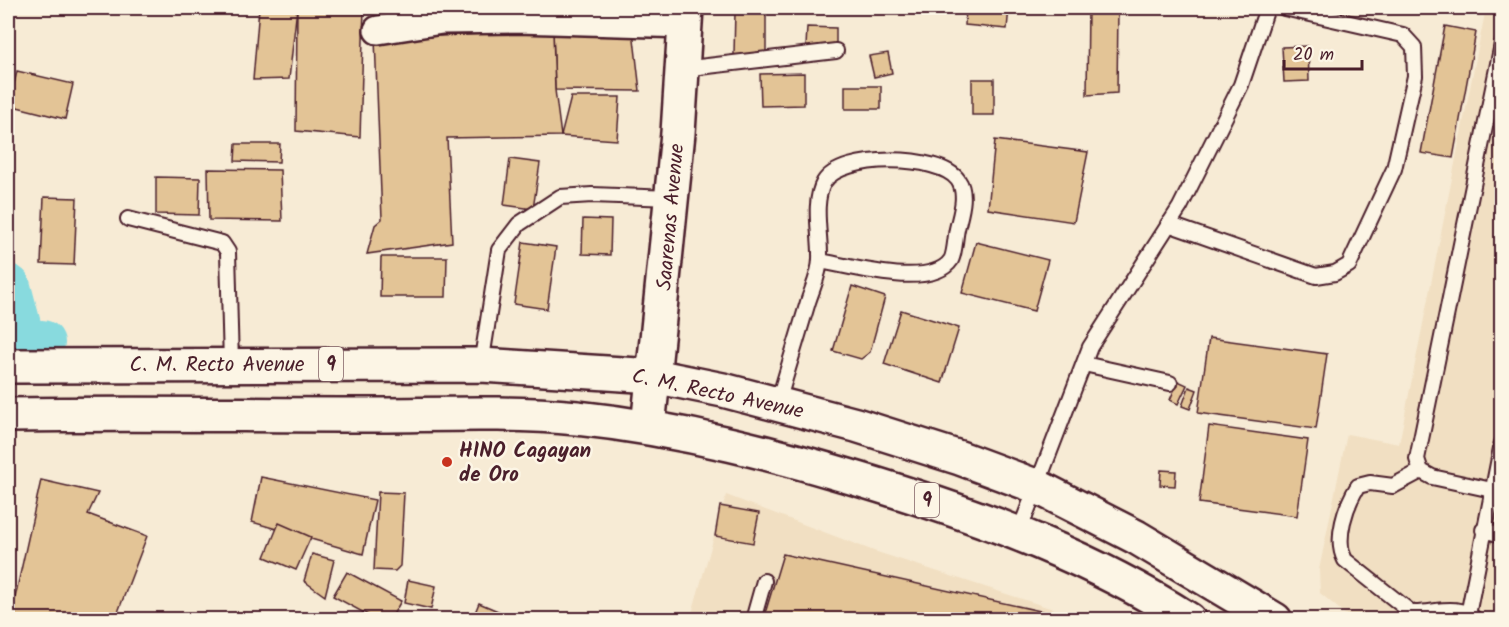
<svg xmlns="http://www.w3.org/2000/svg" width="1509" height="627" font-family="Kalam,sans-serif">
	<rect width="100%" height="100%" fill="#f7ebd5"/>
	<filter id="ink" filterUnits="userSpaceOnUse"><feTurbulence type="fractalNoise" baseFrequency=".0167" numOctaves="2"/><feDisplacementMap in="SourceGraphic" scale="12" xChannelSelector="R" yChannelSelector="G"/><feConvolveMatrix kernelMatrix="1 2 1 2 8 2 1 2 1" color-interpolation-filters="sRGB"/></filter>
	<g filter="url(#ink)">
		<g fill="#f1dfc2">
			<path d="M 1486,8 L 1501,8 L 1501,619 L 1351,619 L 1320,593 L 1319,570 L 1347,434 L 1399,444 Z"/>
			<path d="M 726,495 L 874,551 L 1084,619 L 690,620 Z"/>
		</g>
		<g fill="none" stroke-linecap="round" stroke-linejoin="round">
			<path stroke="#88dade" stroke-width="46" d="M 8,287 L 18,325 L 19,343 L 42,343"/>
		</g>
		<g fill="#e3c496" stroke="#4a1f2b" stroke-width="1.5">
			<path d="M 259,8 L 297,8 L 289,79 L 253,80 Z"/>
			<path d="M 297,8 L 364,8 L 360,137 L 296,131 Z"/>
			<path d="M 966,8 L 1009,8 L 1007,29 L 965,25 Z"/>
			<path d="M 1088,8 L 1118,8 L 1117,93 L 1087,95 Z"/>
			<path d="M 735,11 L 766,12 L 766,56 L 734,55 Z"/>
			<path d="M 1445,26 L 1476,32 L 1453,158 L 1421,153 Z"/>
			<path d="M 807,27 L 836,28 L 836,47 L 806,47 Z"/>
			<path d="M 633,30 L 640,91 L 555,90 L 553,31 Z"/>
			<path d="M 553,31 L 555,90 L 561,136 L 447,138 L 452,242 L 367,254 L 375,225 L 382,219 L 375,39 Z"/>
			<path d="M 1308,46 L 1309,81 L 1284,82 L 1282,47 Z"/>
			<path d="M 888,53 L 892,73 L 874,77 L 869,56 Z"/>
			<path d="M 17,71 L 73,84 L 65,119 L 9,105 Z"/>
			<path d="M 804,73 L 804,105 L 761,106 L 760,74 Z"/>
			<rect x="972" y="79" width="22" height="36"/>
			<rect x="845" y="86" width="36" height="23"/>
			<path d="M 571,97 L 620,97 L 617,140 L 561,136 Z"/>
			<path d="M 995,140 L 1088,152 L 1074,222 L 988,209 Z"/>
			<path d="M 236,144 L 280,144 L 279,162 L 235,161 Z"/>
			<path d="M 510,159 L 540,163 L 533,209 L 504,205 Z"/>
			<path d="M 208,169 L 280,170 L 282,221 L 209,220 Z"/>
			<path d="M 156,177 L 200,178 L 199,215 L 156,214 Z"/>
			<path d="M 44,197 L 77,198 L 74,265 L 41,264 Z"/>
			<path d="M 583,219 L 611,220 L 610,255 L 582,254 Z"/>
			<path d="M 523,242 L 556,247 L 547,309 L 514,304 Z"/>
			<path d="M 976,242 L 1048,260 L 1034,311 L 962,293 Z"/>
			<path d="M 381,257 L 447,257 L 446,297 L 380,297 Z"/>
			<path d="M 852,286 L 885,297 L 870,352 L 861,359 L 833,351 Z"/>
			<path d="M 901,310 L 959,328 L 942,383 L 884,364 Z"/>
			<path d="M 1209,338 L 1327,354 L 1316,429 L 1198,413 Z"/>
			<path d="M 1178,381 L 1187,385 L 1178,404 L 1170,400 Z"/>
			<path d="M 1189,387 L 1197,390 L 1190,409 L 1182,406 Z"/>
			<path d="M 1209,426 L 1308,440 L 1297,516 L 1199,503 Z"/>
			<path d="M 1161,470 L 1176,471 L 1175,486 L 1160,485 Z"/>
			<path d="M 261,477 L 375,500 L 363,554 L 252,522 Z"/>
			<path d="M 41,480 L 98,493 L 88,514 L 147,536 L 115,620 L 10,620 Z"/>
			<path d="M 378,492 L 404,493 L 400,566 L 395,571 L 374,570 Z"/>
			<path d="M 720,506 L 759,513 L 753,543 L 715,536 Z"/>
			<path d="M 279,523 L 311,537 L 296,570 L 265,557 Z"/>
			<path d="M 312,554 L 334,560 L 325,596 L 304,581 Z"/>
			<path d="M 783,554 L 1076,619 L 763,620 Z"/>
			<path d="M 347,572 L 401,601 L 390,620 L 377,620 L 333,596 Z"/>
			<path d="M 408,580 L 436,586 L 431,609 L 404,603 Z"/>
			<path d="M 479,603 L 505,614 L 503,620 L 472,620 Z"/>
		</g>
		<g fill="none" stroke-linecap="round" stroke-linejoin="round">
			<defs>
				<g id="service">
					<path d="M 682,69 L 836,51"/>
					<path d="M 128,219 L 222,243 L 228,252 L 231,364"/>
					<path d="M 1168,224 L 1316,276 L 1335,273 L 1349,265 L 1394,169 L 1415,76 L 1414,47 L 1403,35 L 1284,8"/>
					<path d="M 1084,364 L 1170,383"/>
					<path d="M 481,365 L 499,250 L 519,224 L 560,197 L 592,195 L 671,198"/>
					<path d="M 778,402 C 788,369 798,335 808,302 C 812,289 820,273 820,259 C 821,236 812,203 824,182 C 841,153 940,154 958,180 C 968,194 960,215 957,229 C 955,238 955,253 951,260 C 931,290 850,266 820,261"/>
					<path d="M 1421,471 L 1393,486 L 1370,483 L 1358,486 C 1346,505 1334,539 1345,560 L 1412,613 C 1435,614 1457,602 1476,620"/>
					<path d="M 1492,490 L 1432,477 L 1421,471 L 1417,459 L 1502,44"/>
					<path d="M 1483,530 L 1502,535"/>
					<path d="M 1019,532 L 1090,347 L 1180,207 L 1241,85 L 1267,8"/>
					<path d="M 753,620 L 764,581"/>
					<path d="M 1467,620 L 1502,443"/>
				</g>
				<path id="minor" d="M 378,30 L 442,20 L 518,19 L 686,24"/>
				<path id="secondary" d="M 648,427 L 678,133 L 686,8"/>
				<g id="trunk">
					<path d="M 8,366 L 481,365 L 654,376 L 723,390 L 856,425 L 960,458 L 1038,487 L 1136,537 L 1275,620"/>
					<path d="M 8,415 C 126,413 244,415 363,415 C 433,415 506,411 577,418 C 681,429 781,455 881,486 C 990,520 1091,557 1189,620"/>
				</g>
			</defs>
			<use href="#service" stroke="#4a1f2b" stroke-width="18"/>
			<use href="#minor" stroke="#4a1f2b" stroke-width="32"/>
			<use href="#secondary" stroke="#4a1f2b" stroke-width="38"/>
			<use href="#trunk" stroke="#4a1f2b" stroke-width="38"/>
			<use href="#service" stroke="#fcf5e5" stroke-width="14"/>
			<use href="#minor" stroke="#fcf5e5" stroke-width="27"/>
			<use href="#secondary" stroke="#fcf5e5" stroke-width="33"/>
			<use href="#trunk" stroke="#fcf5e5" stroke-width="33"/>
		</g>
	</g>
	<circle fill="#c8321e" stroke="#fcf5e5" stroke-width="2" cx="447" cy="462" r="6"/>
	<g text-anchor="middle" stroke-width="5" stroke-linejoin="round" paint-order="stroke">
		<g fill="#fcf5e5" stroke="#7f5f63" stroke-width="1.5">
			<rect x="319" y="347" width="24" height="34" rx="4.5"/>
			<rect x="915" y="483" width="24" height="34" rx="4.5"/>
		</g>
		<g font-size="20" font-weight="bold" fill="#4a1f2b">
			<text x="331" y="371">9</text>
			<text x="927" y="507">9</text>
		</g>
		<g font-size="21" fill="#4a1f2b" stroke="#fcf5e5">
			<text transform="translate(670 217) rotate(-85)" y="7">Saarenas Avenue</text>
			<text x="217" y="371">C. M. Recto Avenue</text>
			<text transform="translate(718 393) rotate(12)" y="7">C. M. Recto Avenue</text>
		</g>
		<g font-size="21" font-weight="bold" fill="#4a1f2b" stroke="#fcf5e5" text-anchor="start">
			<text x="459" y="457">HINO Cagayan<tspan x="459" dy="24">de Oro</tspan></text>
		</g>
	</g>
	<rect width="1509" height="627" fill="none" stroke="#fcf5e5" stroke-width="30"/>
	<rect x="15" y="15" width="1479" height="597" fill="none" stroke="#4a1f2b" stroke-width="2" filter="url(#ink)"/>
	<path d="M1284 60v9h78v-9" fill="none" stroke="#4a1f2b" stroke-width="3"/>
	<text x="1293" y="60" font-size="18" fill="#4a1f2b" stroke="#fcf5e5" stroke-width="4.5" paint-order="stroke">20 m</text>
</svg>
